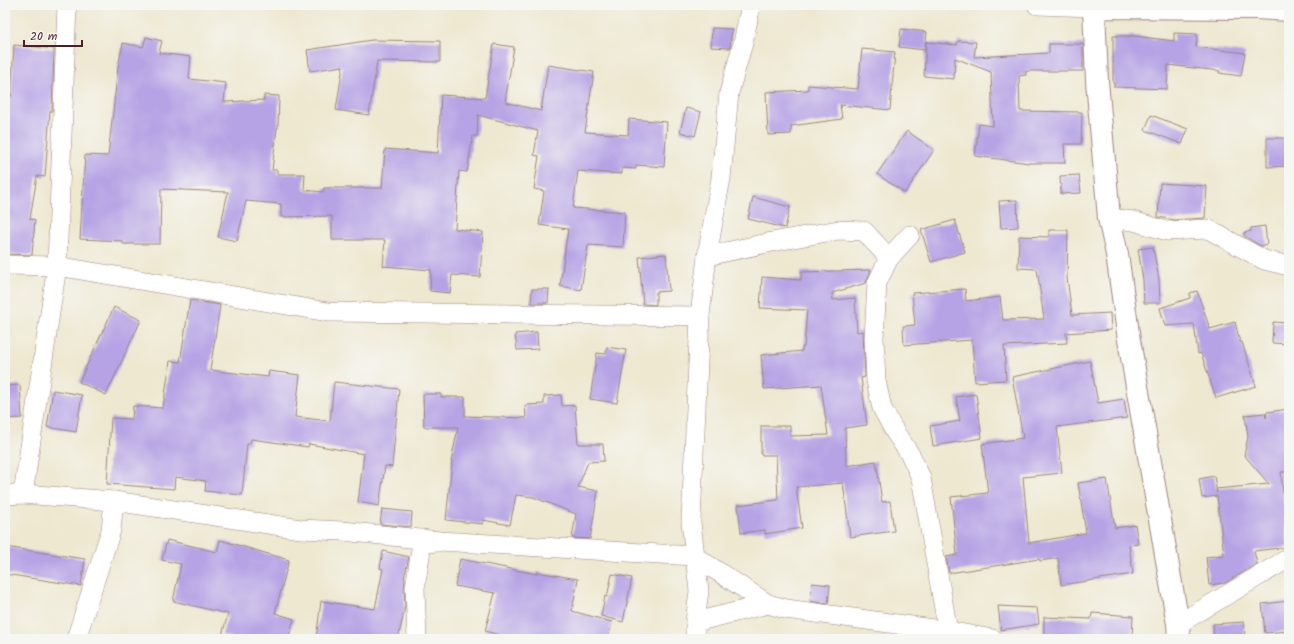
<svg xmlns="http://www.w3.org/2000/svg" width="1294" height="644" font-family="Kalam,sans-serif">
	<rect width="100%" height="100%" fill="#f6f6f2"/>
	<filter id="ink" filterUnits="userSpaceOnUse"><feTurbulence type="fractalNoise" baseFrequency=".025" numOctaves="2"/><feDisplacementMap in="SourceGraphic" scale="8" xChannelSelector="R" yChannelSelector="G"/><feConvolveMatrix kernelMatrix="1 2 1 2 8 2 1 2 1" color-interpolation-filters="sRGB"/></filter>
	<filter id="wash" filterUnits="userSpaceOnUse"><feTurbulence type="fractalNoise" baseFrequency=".012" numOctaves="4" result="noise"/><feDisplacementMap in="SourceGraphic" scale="16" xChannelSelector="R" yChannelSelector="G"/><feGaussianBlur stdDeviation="0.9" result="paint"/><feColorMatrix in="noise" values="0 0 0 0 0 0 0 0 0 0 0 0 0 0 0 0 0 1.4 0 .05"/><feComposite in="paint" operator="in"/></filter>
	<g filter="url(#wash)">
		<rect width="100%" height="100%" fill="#eee8d0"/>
		<g id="blocks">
			<g fill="#b6a3e5">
				<path d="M 712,28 L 732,29 L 730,48 L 711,47 Z"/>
				<path d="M 901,29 L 927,32 L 925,50 L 899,47 Z"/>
				<path d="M 1174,33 L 1197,34 L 1196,47 L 1245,53 L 1241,76 L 1219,73 L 1220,71 L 1168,65 L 1167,89 L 1114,87 L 1114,83 L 1113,83 L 1113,36 L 1135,36 L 1174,41 Z"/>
				<path d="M 146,37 L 162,41 L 159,53 L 191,57 L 189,79 L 226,83 L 224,102 L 264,100 L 264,95 L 279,96 L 278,128 L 277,128 L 272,170 L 277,170 L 277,174 L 305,174 L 304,190 L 323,192 L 324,188 L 382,188 L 385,149 L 438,153 L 441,95 L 485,98 L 494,44 L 514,47 L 505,102 L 541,111 L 548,65 L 594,72 L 585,132 L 628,135 L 629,119 L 667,122 L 664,167 L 636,165 L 636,169 L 622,168 L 622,174 L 578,171 L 573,208 L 625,212 L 623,247 L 588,245 L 581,290 L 560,286 L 568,229 L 539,225 L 544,191 L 534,189 L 539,156 L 534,155 L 538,131 L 478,115 L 477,136 L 473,136 L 467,172 L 459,171 L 455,229 L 483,232 L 480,277 L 452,275 L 450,293 L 430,291 L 431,270 L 383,266 L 385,240 L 332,240 L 332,216 L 281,217 L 281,204 L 246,201 L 237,241 L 218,237 L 228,192 L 161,189 L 160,244 L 123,244 L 123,241 L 80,239 L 85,155 L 108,156 L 118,67 L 123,43 L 143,47 Z"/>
				<path d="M 372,40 L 440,41 L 440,62 L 377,61 L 369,115 L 336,110 L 343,66 L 310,71 L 307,50 Z"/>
				<path d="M 958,41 L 976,42 L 974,57 L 1049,53 L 1049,44 L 1083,44 L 1083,71 L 1026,71 L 1026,75 L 1019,76 L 1020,111 L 1082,112 L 1081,144 L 1064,144 L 1065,163 L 1029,163 L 975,156 L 979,124 L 993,126 L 991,72 L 955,58 L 954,79 L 924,76 L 926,42 L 957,45 Z"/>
				<path d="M 14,45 L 54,49 L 52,111 L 50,111 L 45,177 L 37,176 L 30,219 L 35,220 L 32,255 L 5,254 L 5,96 L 11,97 Z"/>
				<path d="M 862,49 L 895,52 L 890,110 L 840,105 L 842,119 L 791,126 L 791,134 L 768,135 L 766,92 L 808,90 L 808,85 L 858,89 Z"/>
				<path d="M 686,108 L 701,112 L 695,136 L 680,132 Z"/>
				<path d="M 1151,115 L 1188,129 L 1182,144 L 1145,130 Z"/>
				<path d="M 907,131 L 934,150 L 905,193 L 877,174 Z"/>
				<path d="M 1267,138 L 1289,138 L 1289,166 L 1267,167 Z"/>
				<path d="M 1079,175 L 1081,193 L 1061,194 L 1060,176 Z"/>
				<path d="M 1160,183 L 1207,186 L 1205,218 L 1175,220 L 1158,217 Z"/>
				<path d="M 753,197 L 790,207 L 785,228 L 748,219 Z"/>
				<path d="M 1017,200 L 1018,227 L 1001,228 L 999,201 Z"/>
				<path d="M 955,220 L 965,252 L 931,262 L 921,230 Z"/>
				<path d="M 1265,226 L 1267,245 L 1261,246 L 1244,236 L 1244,233 L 1251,231 L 1251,228 Z"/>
				<path d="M 1049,230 L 1068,230 L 1067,278 L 1072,315 L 1110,313 L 1111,330 L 1066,333 L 1067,343 L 1004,346 L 1006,380 L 975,382 L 972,340 L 904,345 L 903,326 L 915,325 L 912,293 L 965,289 L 966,301 L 1000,297 L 1003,320 L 1044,319 L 1037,269 L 1018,268 L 1019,236 L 1049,237 Z"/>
				<path d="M 1153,247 L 1159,280 L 1160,303 L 1144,303 L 1143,280 L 1138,249 Z"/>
				<path d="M 666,254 L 669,291 L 656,292 L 656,305 L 643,304 L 639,257 Z"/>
				<path d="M 871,270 L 866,283 L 832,293 L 833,300 L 855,298 L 857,332 L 863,331 L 865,377 L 861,378 L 867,425 L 845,428 L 846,466 L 876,461 L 882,502 L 890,501 L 894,531 L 850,537 L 843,483 L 796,487 L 802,528 L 765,534 L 765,530 L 741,533 L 738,505 L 778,500 L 776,455 L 761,455 L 761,426 L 790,426 L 790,436 L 828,435 L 821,385 L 764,389 L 761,355 L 802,351 L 802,347 L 804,347 L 807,310 L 760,308 L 762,277 L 801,280 L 801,272 Z"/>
				<path d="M 532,289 L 549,289 L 548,303 L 531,303 Z"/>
				<path d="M 1197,291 L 1210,329 L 1235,322 L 1240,342 L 1242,342 L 1256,386 L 1216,398 L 1201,353 L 1198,354 L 1194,324 L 1165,326 L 1160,308 L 1190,298 L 1190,293 Z"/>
				<path d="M 190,300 L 220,305 L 210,370 L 268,377 L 269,371 L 300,375 L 295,417 L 330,421 L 334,382 L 399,389 L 392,467 L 385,466 L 379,506 L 358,502 L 364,454 L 309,444 L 308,447 L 251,439 L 250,444 L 247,444 L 242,495 L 205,491 L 206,481 L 175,477 L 174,489 L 107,484 L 111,418 L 132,419 L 133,406 L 163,408 L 170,361 L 180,362 Z"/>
				<path d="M 114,307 L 141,320 L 106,395 L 79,382 Z"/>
				<path d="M 1273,322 L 1289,323 L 1289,344 L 1272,343 Z"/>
				<path d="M 537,332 L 538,349 L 517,350 L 515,334 Z"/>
				<path d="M 607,347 L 626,350 L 617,403 L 590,399 L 597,353 L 606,354 Z"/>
				<path d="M 1090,361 L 1098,403 L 1124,399 L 1127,418 L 1057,427 L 1062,473 L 1023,477 L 1029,543 L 1086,533 L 1078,483 L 1107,479 L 1115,528 L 1135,525 L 1138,544 L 1129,545 L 1133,574 L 1061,585 L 1058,558 L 1040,561 L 1039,559 L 949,573 L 946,557 L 957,555 L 951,497 L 988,493 L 982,444 L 1023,438 L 1012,377 Z"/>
				<path d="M 20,385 L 22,418 L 5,419 L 5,386 Z"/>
				<path d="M 53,390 L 82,395 L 76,432 L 47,427 Z"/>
				<path d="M 423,394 L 441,394 L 441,397 L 465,397 L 465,416 L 526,418 L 525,405 L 544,404 L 544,396 L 561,395 L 562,406 L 575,405 L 578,444 L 603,444 L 604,461 L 588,462 L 578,487 L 598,491 L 590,539 L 572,538 L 576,514 L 533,497 L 516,495 L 510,525 L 483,520 L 483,524 L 446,520 L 452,462 L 451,462 L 458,427 L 424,427 Z"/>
				<path d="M 976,394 L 982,438 L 933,446 L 930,426 L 960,421 L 956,397 Z"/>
				<path d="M 1289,409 L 1289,472 L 1281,472 L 1288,547 L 1254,551 L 1257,564 L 1225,583 L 1209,585 L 1206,557 L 1224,555 L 1217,496 L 1202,498 L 1199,479 L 1214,476 L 1217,493 L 1216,489 L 1269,484 L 1244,455 L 1248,437 L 1245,415 L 1265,413 L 1266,418 L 1267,412 Z"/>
				<path d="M 382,509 L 412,512 L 411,527 L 380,524 Z"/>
				<path d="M 167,540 L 217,552 L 220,540 L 289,560 L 275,613 L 294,619 L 288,639 L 236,639 L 222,635 L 228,614 L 173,601 L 181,564 L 162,560 Z"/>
				<path d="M 5,547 L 85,559 L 81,586 L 5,574 Z"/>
				<path d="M 383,551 L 409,557 L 404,578 L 405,578 L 404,588 L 405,607 L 398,639 L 316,639 L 321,601 L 375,609 L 383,569 L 380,568 Z"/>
				<path d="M 460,559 L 537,574 L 537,572 L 578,579 L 572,611 L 612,622 L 608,639 L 514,639 L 485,631 L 495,593 L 455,586 Z"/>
				<path d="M 612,574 L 632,578 L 623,622 L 601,616 L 605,596 L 607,597 Z"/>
				<path d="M 812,583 L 830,585 L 828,604 L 810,601 Z"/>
				<path d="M 1289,601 L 1289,631 L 1265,633 L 1262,604 Z"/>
				<path d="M 998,606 L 1037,608 L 1039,624 L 1001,630 Z"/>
				<path d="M 1092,613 L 1133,616 L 1132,639 L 1044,639 L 1044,617 L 1091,619 Z"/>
				<path d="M 1244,622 L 1245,639 L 1214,639 L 1213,624 Z"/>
			</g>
		</g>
	</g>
	<g filter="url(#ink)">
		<use href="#blocks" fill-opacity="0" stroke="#9c847e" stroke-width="1"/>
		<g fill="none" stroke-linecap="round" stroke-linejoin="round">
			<defs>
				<g id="street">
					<path d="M 1037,5 L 1094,7 L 1093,5"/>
					<path d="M 1109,218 L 1133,221 L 1167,231 L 1208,229 L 1264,260 L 1289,266"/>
					<path d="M 910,235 L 889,258 L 877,283 L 874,338 L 876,381 L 882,408 L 895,432 L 911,456 L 921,478 L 948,631 L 946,639"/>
					<path d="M 707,256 L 772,242 L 838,230 L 864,231 L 889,258"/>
					<path d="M 5,265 L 57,266 L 328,312 L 700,316"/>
					<path d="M 23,494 L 57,266 L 67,5"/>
					<path d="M 5,495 L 23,494 L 114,501 L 301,529 L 342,531 L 440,541 L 694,556 L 768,604 L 786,609 L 948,631 L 993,639"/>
					<path d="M 695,622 L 768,604"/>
					<path d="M 1178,624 L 1289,558"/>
					<path d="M 76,639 L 111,530 L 114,501"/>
					<path d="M 417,639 L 415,588 L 422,543 L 438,542"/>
					<path d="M 695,639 L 695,622 L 699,591 L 691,522 L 700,316 L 707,256 L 721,178 L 729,93 L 743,43 L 751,5"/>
				</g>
				<path id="secondary" d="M 1179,639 L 1178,624 L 1129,340 L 1117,254 L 1109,218 L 1097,81 L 1094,7 L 1255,8 L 1289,10"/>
			</defs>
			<use href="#street" stroke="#9c847e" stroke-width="20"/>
			<use href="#secondary" stroke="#9c847e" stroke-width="24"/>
			<use href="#street" stroke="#fff" stroke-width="19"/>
			<use href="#secondary" stroke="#fff" stroke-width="22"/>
		</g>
	</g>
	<rect width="1294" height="644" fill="none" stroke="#f6f6f2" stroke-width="20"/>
	<path d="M24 40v6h58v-6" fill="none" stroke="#4a1f2b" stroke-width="2"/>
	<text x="30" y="40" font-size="12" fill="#4a1f2b" stroke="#f6f6f2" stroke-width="3" paint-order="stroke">20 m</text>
</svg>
